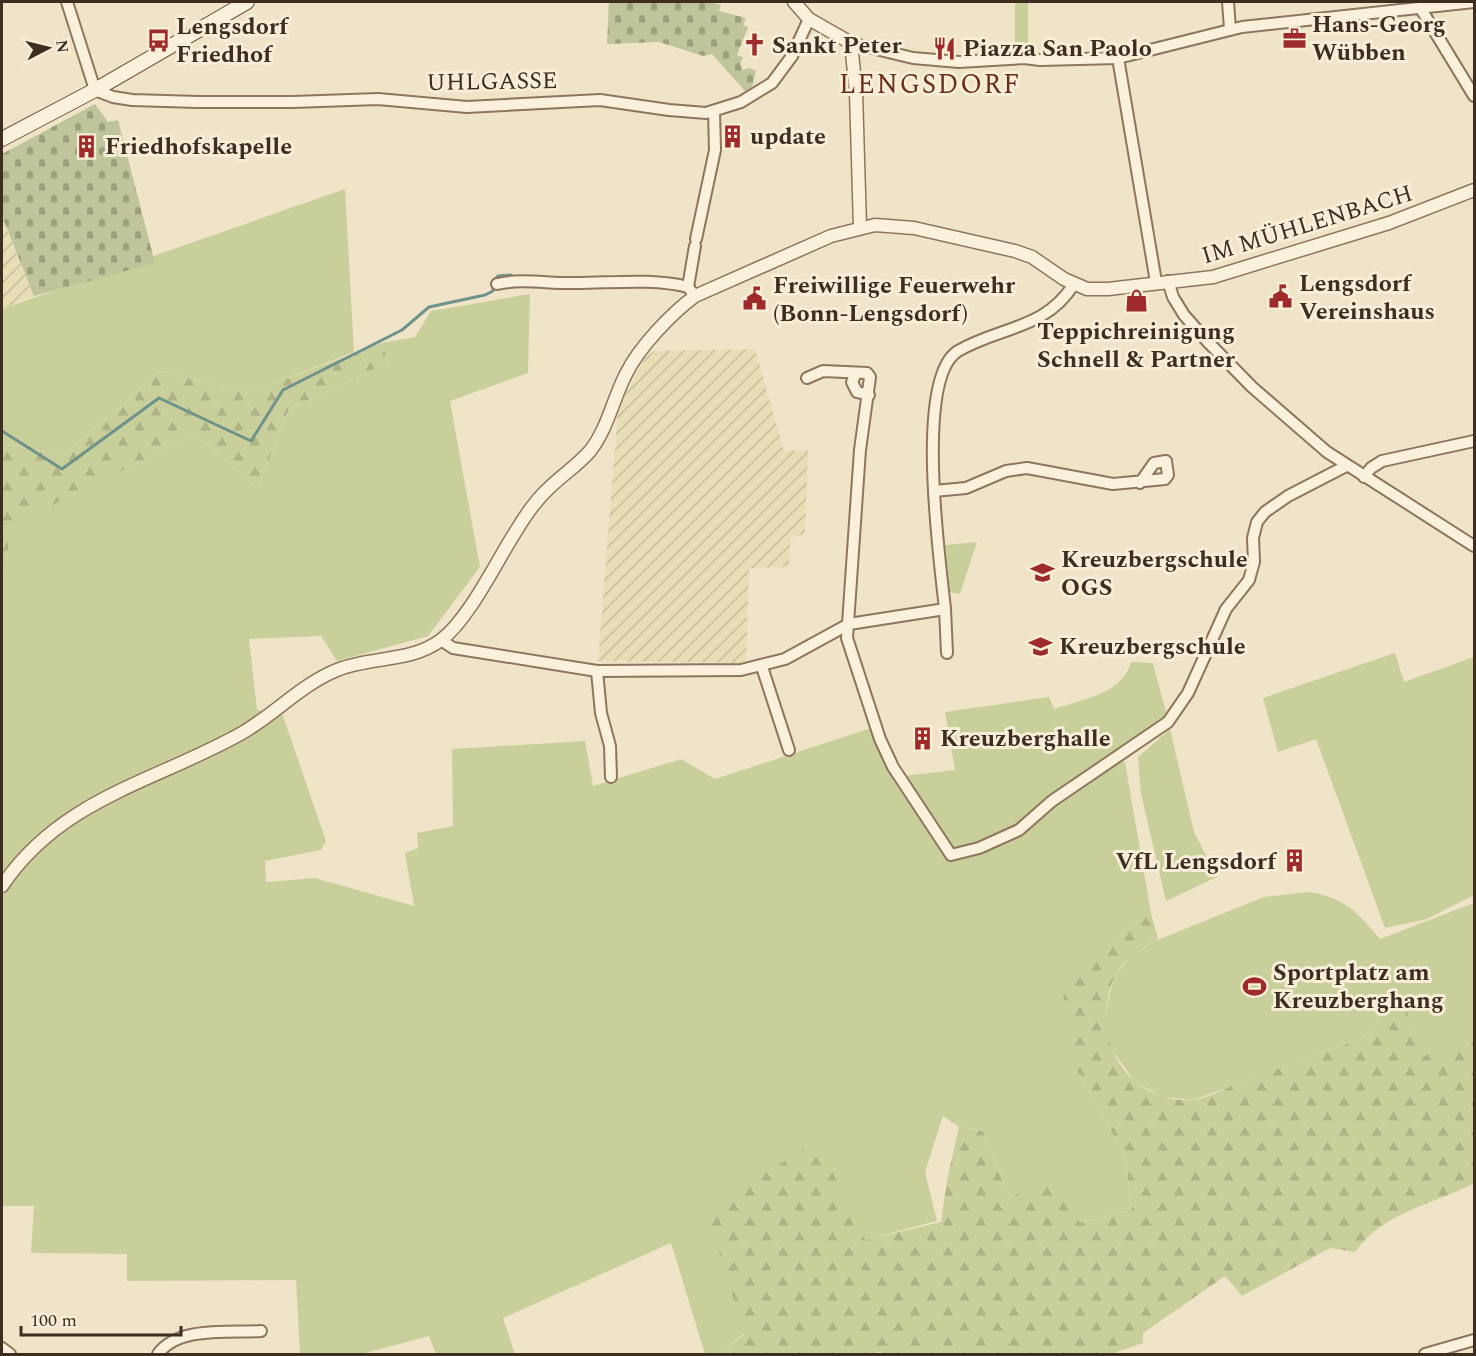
<svg xmlns="http://www.w3.org/2000/svg" width="1476" height="1356" font-family="Spectral,serif">
	<defs>
		<pattern id="farmland-furrows" width="10" height="10" patternUnits="userSpaceOnUse" patternTransform="scale(1.5)"><rect width="10" height="10" fill="#e6deb5"/><path d="M-1 1l2-2M0 10L10 0M9 11l2-2" fill="none" stroke="#c6bf9b"/></pattern>
		<pattern id="forest-firs" width="22" height="20" patternUnits="userSpaceOnUse" patternTransform="scale(1.5)"><rect width="22" height="20" fill="#c9cf9b"/><path d="M5 1l3.5 6h-7zM16 11l3.5 6h-7z" fill="#aeb285"/></pattern>
		<pattern id="cemetery-stones" width="16" height="16" patternUnits="userSpaceOnUse" patternTransform="scale(1.5)"><rect width="16" height="16" fill="#bfc49a"/><path d="M2 7V4a2 2 0 0 1 4 0v3zM10 15v-3a2 2 0 0 1 4 0v3z" fill="#9ca07d"/></pattern>
	</defs>
	<rect width="100%" height="100%" fill="#f0e4c8"/>
	<g fill="url(#farmland-furrows)">
		<path d="M 2,216 L 34,296 L 2,309 Z"/>
		<path d="M 755,349 L 784,451 L 808,450 L 805,534 L 790,538 L 789,567 L 749,568 L 746,663 L 598,661 L 618,409 L 645,358 L 654,351 Z"/>
	</g>
	<g fill="#c9cf9b">
		<path d="M 1015,2 L 1028,2 L 1028,49 L 1015,50 Z"/>
		<path d="M 345,189 L 354,352 L 249,393 L 160,371 L 64,455 L 2,444 L 2,309 Z"/>
		<path d="M 530,294 L 528,373 L 450,401 L 480,567 L 428,636 L 337,661 L 321,636 L 249,639 L 257,710 L 282,713 L 326,841 L 321,850 L 265,861 L 266,882 L 315,878 L 414,906 L 405,853 L 418,848 L 417,833 L 453,826 L 452,749 L 585,741 L 593,786 L 681,759 L 715,779 L 871,728 L 895,783 L 948,859 L 981,851 L 1120,760 L 1125,762 L 1151,913 L 1112,940 L 1076,1069 L 1125,1156 L 1132,1210 L 1080,1223 L 1010,1197 L 983,1131 L 959,1127 L 943,1116 L 925,1172 L 937,1221 L 865,1240 L 718,1354 L 705,1354 L 671,1243 L 503,1318 L 515,1354 L 436,1354 L 429,1336 L 362,1354 L 300,1354 L 296,1280 L 127,1281 L 127,1254 L 31,1253 L 34,1206 L 2,1206 L 2,569 L 7,568 L 8,527 L 196,434 L 257,489 L 289,409 L 389,362 L 381,343 L 415,337 L 431,311 Z"/>
		<path d="M 977,542 L 960,594 L 950,592 L 945,545 Z"/>
		<path d="M 1395,653 L 1404,682 L 1474,657 L 1474,895 L 1427,919 L 1385,928 L 1316,739 L 1278,752 L 1263,698 Z"/>
		<path d="M 1131,662 L 1153,663 L 1167,716 L 1159,724 L 1017,827 L 953,851 L 904,776 L 955,770 L 945,712 L 1049,697 L 1054,709 C 1082,699 1123,694 1131,662 Z"/>
		<path d="M 1170,729 L 1194,832 L 1217,877 L 1166,901 L 1141,794 L 1138,757 Z"/>
		<path d="M 1308,892 C 1345,897 1357,912 1380,939 L 1474,903 L 1474,1038 L 1423,1058 L 1413,1026 L 1385,1005 L 1378,1019 L 1363,1038 L 1193,1100 L 1163,1097 L 1135,1082 L 1112,1050 L 1105,1032 L 1107,1005 L 1114,977 L 1130,957 L 1155,941 L 1264,897 Z"/>
	</g>
	<g fill="url(#forest-firs)">
		<path d="M 381,343 L 389,362 L 289,409 L 257,489 L 196,434 L 9,527 L 7,568 L 2,569 L 2,444 L 64,455 L 160,371 L 249,393 Z"/>
		<path d="M 1151,913 L 1158,939 C 1142,949 1122,960 1114,978 C 1089,1037 1125,1101 1191,1100 C 1204,1100 1221,1090 1234,1085 C 1277,1069 1320,1054 1363,1038 L 1378,1019 L 1385,1005 L 1401,996 L 1424,1056 L 1474,1037 L 1474,1183 C 1433,1205 1384,1211 1355,1252 L 1330,1248 L 1242,1296 L 1225,1276 L 1143,1333 L 1143,1343 L 1111,1354 L 882,1354 L 881,1352 L 865,1354 L 718,1354 L 744,1335 L 707,1211 L 817,1140 L 865,1240 L 941,1222 L 947,1180 L 959,1127 L 983,1131 L 1010,1197 L 1050,1179 L 1080,1223 L 1132,1210 L 1125,1156 L 1076,1069 L 1063,996 L 1112,940 Z"/>
	</g>
	<g fill="url(#cemetery-stones)">
		<path d="M 609,2 L 710,2 L 721,5 L 719,11 L 746,18 L 743,25 L 748,27 L 737,55 L 743,57 L 740,64 L 743,70 L 750,68 L 756,71 L 752,87 L 745,91 L 712,54 L 703,56 L 659,42 L 607,44 Z"/>
		<path d="M 95,104 L 108,122 L 118,120 L 155,263 L 34,296 L 2,216 L 2,154 Z"/>
	</g>
	<g fill="none" stroke-linecap="round" stroke-linejoin="round">
		<g stroke="#6f938a" stroke-width="3">
			<path d="M 494,280 L 498,276 L 511,275"/>
			<path d="M 2,431 L 62,469 L 159,398 L 251,441 L 283,390 L 402,330 L 429,307 L 485,295 L 493,291 L 493,287"/>
		</g>
		<defs>
			<g id="minor">
				<path d="M 67,2 L 95,90 L 113,97 L 132,100 L 198,102 L 293,102 L 378,99 L 467,107 L 600,100 L 669,110 L 706,113 L 741,102 L 772,83 L 792,56 L 809,19"/>
				<path d="M 1228,2 L 1230,29"/>
				<path d="M 1421,9 L 1474,96"/>
				<path d="M 851,43 L 913,58 L 959,62 L 1024,58 L 1040,60 L 1118,58 L 1242,27 L 1474,2"/>
				<path d="M 1118,58 L 1156,282"/>
				<path d="M 696,239 L 715,150 L 714,112"/>
				<path d="M 1168,281 L 1173,297 L 1184,315 L 1207,341 L 1252,387 L 1327,452 L 1474,546"/>
				<path d="M 497,284 C 523,278 549,284 576,283 C 613,283 652,278 688,287 L 695,296"/>
				<path d="M 688,287 L 695,246"/>
				<path d="M 856,373 L 852,382 L 857,392 L 869,395"/>
				<path d="M 807,378 L 823,371 L 867,373 L 870,377 L 860,450 L 847,638 L 880,739 L 893,767 L 951,855 L 979,848 L 1019,830 L 1052,801 L 1168,722 L 1188,693 L 1226,609 L 1249,580 L 1254,562 L 1253,538 L 1257,522 L 1265,512 L 1288,496 L 1346,466"/>
				<path d="M 1364,477 L 1371,468 L 1382,461 L 1474,441"/>
				<path d="M 934,491 L 966,488 L 1006,471 L 1027,468 L 1113,484 L 1165,479 L 1168,475 L 1166,461 L 1154,463 L 1140,483"/>
				<path d="M 945,609 L 947,653"/>
				<path d="M 441,640 L 453,648 L 597,671 L 741,670 L 785,659 L 849,624 L 945,609 C 940,561 914,378 958,351 C 1001,326 1045,330 1074,284"/>
				<path d="M 762,667 L 789,750"/>
				<path d="M 597,671 L 601,713 L 610,746 L 611,777"/>
				<path d="M 2,1348 L 10,1354"/>
				<path d="M 158,1354 C 178,1326 229,1333 261,1331"/>
				<path d="M 1425,1354 L 1474,1340"/>
			</g>
			<g id="tertiary">
				<path d="M 794,2 L 809,19 L 851,43 L 856,92 L 860,227"/>
				<path d="M 2,886 C 61,798 155,782 242,733 C 275,714 302,684 337,670 C 371,656 410,663 441,640 C 469,619 496,562 516,531 C 525,516 535,501 548,489 C 561,476 578,465 590,451 C 608,428 613,399 626,374 C 639,347 672,313 695,296 L 831,236 L 875,225 L 914,228 L 1015,251 L 1032,257 L 1064,279 L 1087,289 L 1108,289 L 1213,277 L 1389,223 L 1474,190"/>
			</g>
			<path id="secondary" d="M 2,139 L 95,90 L 247,2"/>
		</defs>
		<use href="#minor" stroke="#8d765c" stroke-width="14"/>
		<use href="#tertiary" stroke="#8d765c" stroke-width="15"/>
		<use href="#secondary" stroke="#6f573f" stroke-width="16"/>
		<use href="#minor" stroke="#faf1dc" stroke-width="10"/>
		<use href="#tertiary" stroke="#faf1dc" stroke-width="12"/>
		<use href="#secondary" stroke="#faf1dc" stroke-width="14"/>
	</g>
	<defs>
		<symbol id="office-bare" viewBox="-9 -9 18 18"><path d="M-6-3h4V-5.5h4V-3h4V5H-6ZM-1-4.5V-3h2v-1.5ZM-6 0V1H6V0Z" fill="#9e2a2b" stroke="#f7eed8" stroke-width="2.5" paint-order="stroke"/></symbol>
		<symbol id="bus-bare" viewBox="-9 -9 18 18"><path d="M-5-6H5V4H4V6H2V4H-2V6H-4V4H-5ZM-3.5-4V0h7V-4ZM-3.5 1.2v1.5H-2V1.2ZM2 1.2v1.5H3.5V1.2Z" fill="#9e2a2b" stroke="#f7eed8" stroke-width="2.5" paint-order="stroke"/></symbol>
		<symbol id="church-bare" viewBox="-9 -9 18 18"><path d="M-1.2-6h2.4v3.5h3.3v2.4h-3.3V6h-2.4V-.1h-3.3v-2.4h3.3Z" fill="#9e2a2b" stroke="#f7eed8" stroke-width="2.5" paint-order="stroke"/></symbol>
		<symbol id="restaurant-bare" viewBox="-9 -9 18 18"><path d="M-5-6h1v4h1v-4h1v4h1v-4h1v5L-1.5 .5V6h-2V.5L-5-1ZM5-6V6H3V1.5H1.5Q1.5-4 5-6Z" fill="#9e2a2b" stroke="#f7eed8" stroke-width="2.5" paint-order="stroke"/></symbol>
		<symbol id="building-bare" viewBox="-9 -9 18 18"><path d="M-4-6H4V6H1V3H-1V6H-4ZM-2.5-4.3h1.7v1.8h-1.7ZM.8-4.3h1.7v1.8H.8ZM-2.5-1h1.7V.8h-1.7ZM.8-1h1.7V.8H.8Z" fill="#9e2a2b" stroke="#f7eed8" stroke-width="2.5" paint-order="stroke"/></symbol>
		<symbol id="civic-bare" viewBox="-9 -9 18 18"><path d="M-.6-6.5H3V-4.5H.6V-3L4-1V1h2V6H-6V1h2V-1L-.6-3ZM-1.2 2.5V6h2.4V2.5Z" fill="#9e2a2b" stroke="#f7eed8" stroke-width="2.5" paint-order="stroke"/></symbol>
		<symbol id="shop-bare" viewBox="-9 -9 18 18"><path d="M-5-2.5h2.3a2.7 3.5 0 0 1 5.4 0H5L5.5 6h-11ZM-1.5-2.5h3a1.5 2.3 0 0 0-3 0Z" fill="#9e2a2b" stroke="#f7eed8" stroke-width="2.5" paint-order="stroke"/></symbol>
		<symbol id="school-bare" viewBox="-9 -9 18 18"><path d="M0-5L7-2L0 1L-7-2ZM-4 1L0 2.5L4 1V4Q0 6-4 4Z" fill="#9e2a2b" stroke="#f7eed8" stroke-width="2.5" paint-order="stroke"/></symbol>
		<symbol id="stadium-bare" viewBox="-9 -9 18 18"><path d="M0-5a6.5 5 0 1 0 0 10a6.5 5 0 1 0 0-10ZM-3.5-1.8h7v3.6h-7Z" fill="#9e2a2b" stroke="#f7eed8" stroke-width="2.5" paint-order="stroke"/></symbol>
	</defs>
	<g fill-rule="evenodd">
		<use href="#office-bare" x="1278" y="22" width="33" height="33"/>
		<use href="#bus-bare" x="142" y="24" width="33" height="33"/>
		<use href="#church-bare" x="738" y="28" width="33" height="33"/>
		<use href="#restaurant-bare" x="928" y="32" width="33" height="33"/>
		<use href="#building-bare" x="716" y="120" width="33" height="33"/>
		<use href="#building-bare" x="70" y="130" width="33" height="33"/>
		<use href="#civic-bare" x="1264" y="280" width="33" height="33"/>
		<use href="#civic-bare" x="738" y="282" width="33" height="33"/>
		<use href="#shop-bare" x="1120" y="284" width="33" height="33"/>
		<use href="#school-bare" x="1026" y="556" width="33" height="33"/>
		<use href="#school-bare" x="1024" y="630" width="33" height="33"/>
		<use href="#building-bare" x="906" y="722" width="33" height="33"/>
		<use href="#building-bare" x="1278" y="844" width="33" height="33"/>
		<use href="#stadium-bare" x="1238" y="970" width="33" height="33"/>
	</g>
	<g text-anchor="middle" stroke-width="6" stroke-linejoin="round" paint-order="stroke">
		<g font-size="24" font-weight="bold" fill="#3d2e20" stroke="#f7eed8" text-anchor="start">
			<text x="1312" y="32">Hans-Georg<tspan x="1312" dy="28">Wübben</tspan></text>
			<text x="176" y="34">Lengsdorf<tspan x="176" dy="28">Friedhof</tspan></text>
			<text x="772" y="53">Sankt Peter</text>
			<text x="963" y="56">Piazza San Paolo</text>
			<text x="750" y="144">update</text>
			<text x="105" y="154">Friedhofskapelle</text>
			<text x="1299" y="291">Lengsdorf<tspan x="1299" dy="28">Vereinshaus</tspan></text>
			<text x="773" y="293">Freiwillige Feuerwehr<tspan x="773" dy="28">(Bonn-Lengsdorf)</tspan></text>
			<text x="1136" y="339" text-anchor="middle">Teppichreinigung<tspan x="1136" dy="28">Schnell &amp; Partner</tspan></text>
			<text x="1061" y="567">Kreuzbergschule<tspan x="1061" dy="28">OGS</tspan></text>
			<text x="1059" y="654">Kreuzbergschule</text>
			<text x="940" y="746">Kreuzberghalle</text>
			<text x="1276" y="869" text-anchor="end">VfL Lengsdorf</text>
			<text x="1273" y="980">Sportplatz am<tspan x="1273" dy="28">Kreuzberghang</tspan></text>
		</g>
		<g font-size="24" fill="#3d2e20" stroke="#f7eed8">
			<text transform="translate(492 81) rotate(-1)" y="8">UHLGASSE</text>
			<text transform="translate(1307 224) rotate(-17)" y="8">IM MÜHLENBACH</text>
		</g>
		<g font-size="27" letter-spacing="1.5" fill="#6b2e1e" stroke="#f7eed8">
			<text x="930" y="93">LENGSDORF</text>
		</g>
	</g>
	<rect width="1476" height="1356" fill="none" stroke="#3d2e20" stroke-width="6"/>
	<g transform="translate(48 48) rotate(83)" stroke="#f7eed8" stroke-width="4.5" paint-order="stroke">
	<path d="M0-4.5L10 22L0 15L-10 22Z" fill="#3d2e20"/>
	<text y="-9" font-size="16" font-weight="bold" text-anchor="middle" fill="#3d2e20">N</text>
	</g>
	<path d="M21 1326v9h160v-9" fill="none" stroke="#3d2e20" stroke-width="3"/>
	<text x="30" y="1326" font-size="18" fill="#3d2e20" stroke="#f7eed8" stroke-width="4.5" paint-order="stroke">100 m</text>
</svg>
